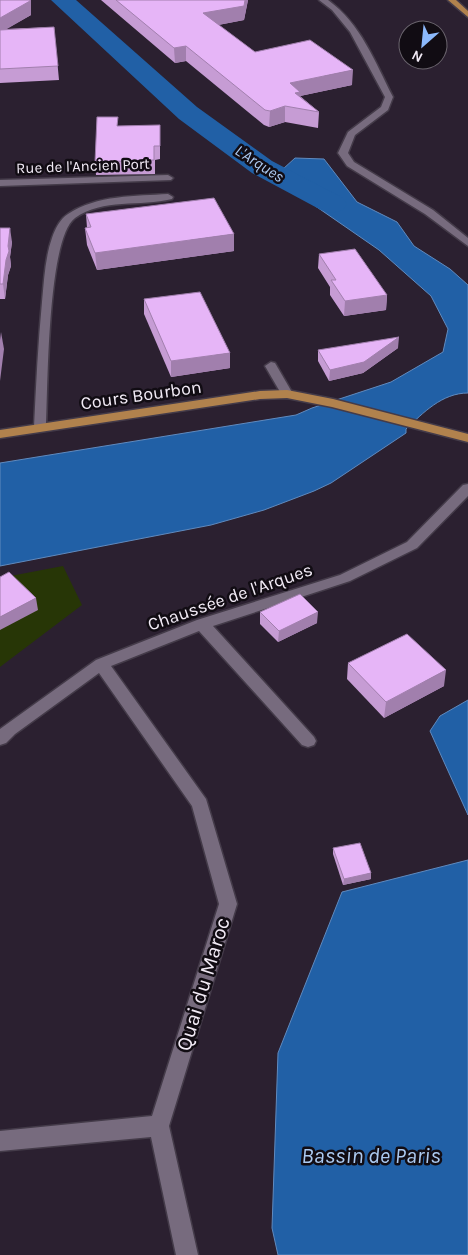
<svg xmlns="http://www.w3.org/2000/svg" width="468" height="1255" font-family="Karla,sans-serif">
	<rect width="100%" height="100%" fill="#2b2030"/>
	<path fill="#273606" d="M 63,566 L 82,605 L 0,667 L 0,578 Z"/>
	<g fill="#2160a6" stroke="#608abe">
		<path d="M 295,158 L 324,159 L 357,202 L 397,222 L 414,246 L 450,269 L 468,285 L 468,393 C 442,393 423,413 406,429 L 406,433 L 331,483 L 314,491 L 264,510 L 211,525 L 0,566 L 0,463 L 296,415 L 312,408 L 391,382 L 443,352 L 448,329 L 431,296 L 379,250 L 311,203 L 271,180 Z"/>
		<path d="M 468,700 L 468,815 L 430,731 L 440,716 Z"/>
		<path d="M 468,860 L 468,1255 L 278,1255 L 272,1228 L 278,1053 L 342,892 Z"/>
	</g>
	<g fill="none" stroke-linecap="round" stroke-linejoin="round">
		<path fill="#2160a6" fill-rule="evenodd" d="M 51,0 L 76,0 L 197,107 L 272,161 L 343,198 L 347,204 L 343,210 L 332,213 L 321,210 L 252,173 L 179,119 Z"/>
		<defs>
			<g id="minor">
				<path d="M 319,0 L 328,0 C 361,24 375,62 393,97 L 388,110 L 355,135 L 348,153 L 354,162 L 433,210 L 468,238 L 468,246 L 425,214 L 347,166 L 338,153 L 348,132 L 381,107 L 385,97 L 350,32 L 332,10 Z"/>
				<path d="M 168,175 L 173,178 L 171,180 L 0,186 L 0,180 Z"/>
				<path d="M 168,194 L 173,197 L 172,199 C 140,207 103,198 75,218 C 47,239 48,389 46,427 L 40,431 L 36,430 L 34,427 C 36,385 38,344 42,302 C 44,281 45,258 52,238 C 55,229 60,219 68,214 C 96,195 137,196 168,194 Z"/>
				<path d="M 271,362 L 275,363 L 293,394 L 291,397 L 287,398 L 283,397 L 265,366 Z"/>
				<path d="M 468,484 L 468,496 L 417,548 L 350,581 L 213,626 L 314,737 L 316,741 L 314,745 L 308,747 L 302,745 L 199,631 L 111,666 L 206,799 L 237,904 L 169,1126 L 198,1255 L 176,1255 L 151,1137 L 0,1151 L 0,1131 L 152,1116 L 219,904 L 192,806 L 99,673 L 15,734 L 6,743 L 0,745 L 0,729 L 96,660 L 197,620 L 340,575 L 407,542 L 463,485 Z"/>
			</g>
			<g id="major">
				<path d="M 448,0 L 456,0 L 468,11 L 468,17 Z"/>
				<path d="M 287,390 L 333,399 L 468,434 L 468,442 L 332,407 L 287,398 L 260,399 L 0,438 L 0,430 L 260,391 Z"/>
			</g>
		</defs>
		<use href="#minor" stroke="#443b49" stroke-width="3"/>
		<use href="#major" stroke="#443b49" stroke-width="3"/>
		<use href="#minor" fill="#776b7e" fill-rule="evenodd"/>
		<use href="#major" fill="#b1824d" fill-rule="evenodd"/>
	</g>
	<g fill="#c69cd4">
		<path d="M 0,0 L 31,0 L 31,15 L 6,29 L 54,27 L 59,80 L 0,83 Z"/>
		<path d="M 101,0 L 248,0 L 244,20 L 218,25 L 255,52 L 352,85 L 300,96 L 319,112 L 318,128 L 285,122 L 269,127 L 264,125 L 186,61 L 175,63 Z"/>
		<path d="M 118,126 L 160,138 L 160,159 L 155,160 L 155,174 L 96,175 L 95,162 Z"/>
		<path d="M 86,214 L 234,251 L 97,270 L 87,245 L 85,228 L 87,228 Z"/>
		<path d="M 0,228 L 12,242 L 10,257 L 11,266 L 8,275 L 5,299 L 0,299 Z"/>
		<path d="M 319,254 L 387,295 L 386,310 L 344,316 L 330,295 L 330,287 L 318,268 Z"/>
		<path d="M 144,299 L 230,368 L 171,377 L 144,314 Z"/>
		<path d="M 398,348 L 363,373 L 329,381 L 318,361 L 318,350 Z"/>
		<path d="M 260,612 L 317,623 L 278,642 L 260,624 Z"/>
		<path d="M 348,663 L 444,686 L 384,718 L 347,679 Z"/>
		<path d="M 333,848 L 371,879 L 343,885 L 333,854 Z"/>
	</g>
	<g fill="#a17fad">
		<path d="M 30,0 L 31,0 L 31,15 L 0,33 L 0,18 Z"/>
		<path d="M 245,0 L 248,0 L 244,20 L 203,28 L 203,13 Z"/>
		<path d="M 186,46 L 186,61 L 175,63 L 174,48 Z"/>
		<path d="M 353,70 L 352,85 L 300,96 L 300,107 L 290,83 Z"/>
		<path d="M 285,106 L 285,122 L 269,127 L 270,111 Z"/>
		<path d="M 10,228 L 12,242 L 10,257 L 11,266 L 8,275 L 5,299 L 3,284 Z"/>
		<path d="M 234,234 L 234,251 L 97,270 L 95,253 Z"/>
		<path d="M 387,295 L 386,310 L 344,316 L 345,301 Z"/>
		<path d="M 1,332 L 4,349 L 0,381 L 0,340 Z"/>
		<path d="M 399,337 L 398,348 L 363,373 L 329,381 L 330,370 Z"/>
		<path d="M 230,353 L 230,368 L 171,377 L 171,361 Z"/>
		<path d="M 36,598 L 38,610 L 0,630 L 0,617 Z"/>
		<path d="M 318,612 L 317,623 L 278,642 L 279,631 Z"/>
		<path d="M 446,670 L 444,686 L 384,718 L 386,702 Z"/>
		<path d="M 371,873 L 371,879 L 343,885 L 344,879 Z"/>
	</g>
	<g fill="#e6b5f7" stroke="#a17fad">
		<path d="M 0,0 L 30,0 L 30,1 L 0,18 Z"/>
		<path d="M 116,0 L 245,0 L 244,6 L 203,13 L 255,52 L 310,40 L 353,70 L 290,83 L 300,92 L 295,93 L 319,112 L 285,106 L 270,111 L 265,110 L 186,46 L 174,48 Z"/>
		<path d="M 54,27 L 58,66 L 0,69 L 0,30 Z"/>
		<path d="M 97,117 L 118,117 L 117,126 L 160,125 L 160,146 L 154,146 L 154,160 L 95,162 Z"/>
		<path d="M 214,198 L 234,234 L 95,253 L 85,228 L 91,227 L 86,214 Z"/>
		<path d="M 0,228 L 10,228 L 8,246 L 9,251 L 6,260 L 3,284 L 0,284 Z"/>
		<path d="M 355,249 L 387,295 L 345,301 L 331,280 L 336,280 L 319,254 Z"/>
		<path d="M 200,292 L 230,353 L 171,361 L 144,299 Z"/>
		<path d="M 399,337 L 364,362 L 330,370 L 318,350 Z"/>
		<path d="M 9,572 L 36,598 L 0,617 L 0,577 Z"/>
		<path d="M 300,594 L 318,612 L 279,631 L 260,612 Z"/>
		<path d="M 407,634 L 446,670 L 386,702 L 348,663 Z"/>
		<path d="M 360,843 L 371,873 L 344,879 L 333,848 Z"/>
	</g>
	<g text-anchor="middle" stroke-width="5" stroke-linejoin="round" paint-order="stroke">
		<g font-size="15" fill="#f2ebf6" stroke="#110c13">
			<text transform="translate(83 166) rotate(-2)" y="5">Rue de l'Ancien Port</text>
		</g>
		<g font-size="16" font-style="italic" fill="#accaf1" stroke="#110c13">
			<text transform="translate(260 163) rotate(33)" y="6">L'Arques</text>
		</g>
		<g font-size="18" fill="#f2ebf6" stroke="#110c13">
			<text transform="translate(141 395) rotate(-8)" y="6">Cours Bourbon</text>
			<text transform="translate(230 597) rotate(-19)" y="6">Chaussée de l'Arques</text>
		</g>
		<g font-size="21" fill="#f2ebf6" stroke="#110c13">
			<text transform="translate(203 984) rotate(-73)" y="7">Quai du Maroc</text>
		</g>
		<g font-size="22" font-style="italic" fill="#accaf1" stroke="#110c13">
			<text x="371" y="1163">Bassin de Paris</text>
		</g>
	</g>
	<g transform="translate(423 45) rotate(207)"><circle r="24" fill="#110c13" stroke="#6b656e"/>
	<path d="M0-4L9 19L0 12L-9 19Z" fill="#8cb9fc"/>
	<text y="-8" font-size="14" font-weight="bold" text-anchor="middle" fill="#f2ebf6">N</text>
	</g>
</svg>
